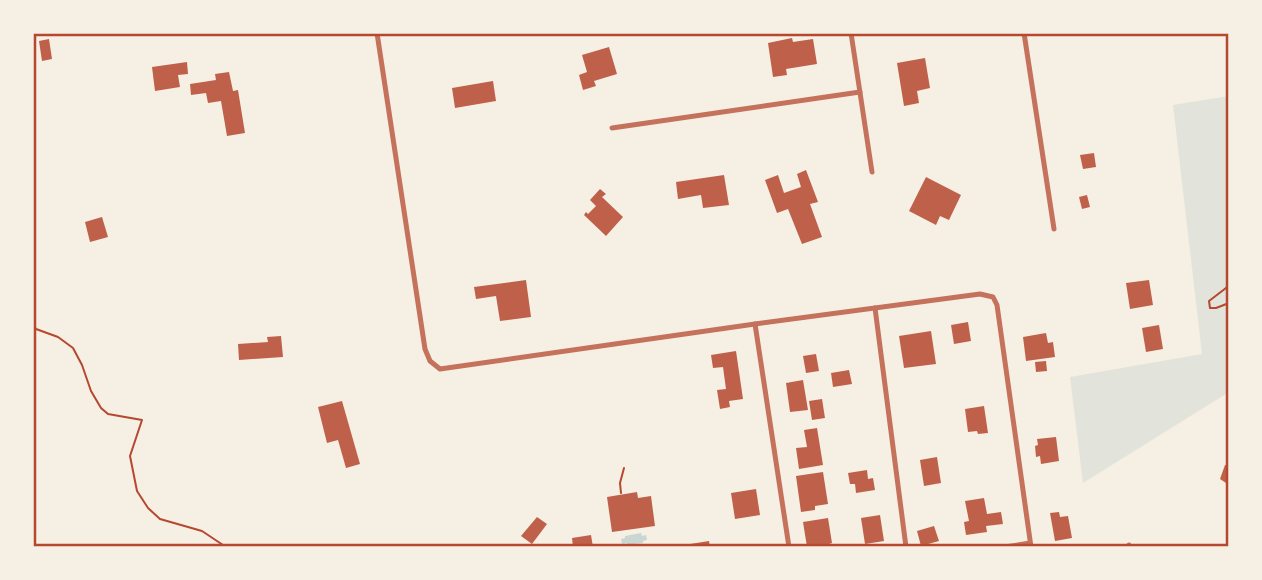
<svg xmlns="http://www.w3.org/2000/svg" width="1262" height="580" font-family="Rubik,sans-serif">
	<rect width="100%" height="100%" fill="#f6efe4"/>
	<path fill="#e2e4dc" d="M 1229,96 L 1229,392 L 1083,483 L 1070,377 L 1202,354 L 1173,105 Z"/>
	<path fill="#c9d6d2" d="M 641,533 L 642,536 L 646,535 L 647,540 L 643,541 L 643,543 L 627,545 L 627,543 L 622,544 L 621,539 L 625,538 L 625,536 Z"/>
	<g fill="#bf614a">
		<path d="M 792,38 L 793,42 L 813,39 L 817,64 L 786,69 L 787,75 L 773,77 L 768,43 Z"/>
		<path d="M 49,39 L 52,59 L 42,61 L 39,41 Z"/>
		<path d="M 609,47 L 617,74 L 594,81 L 596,86 L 583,90 L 579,75 L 587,72 L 582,55 Z"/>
		<path d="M 925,58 L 930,88 L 917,91 L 919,103 L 904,106 L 897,63 Z"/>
		<path d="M 187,62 L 188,74 L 178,75 L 180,87 L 155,91 L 152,67 Z"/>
		<path d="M 229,72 L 233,91 L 238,90 L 245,133 L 227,136 L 221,101 L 208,103 L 206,93 L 191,95 L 190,84 L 216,80 L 215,74 Z"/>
		<path d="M 493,81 L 496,101 L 455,108 L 452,88 Z"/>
		<path d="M 1094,153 L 1096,167 L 1083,169 L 1080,155 Z"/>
		<path d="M 806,170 L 818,202 L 810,204 L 822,237 L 802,244 L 788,209 L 777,213 L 765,180 L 778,175 L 784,193 L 801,187 L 797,174 Z"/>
		<path d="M 724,175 L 729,205 L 703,208 L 701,195 L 678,199 L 676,182 Z"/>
		<path d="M 926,177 L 961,195 L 949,220 L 940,216 L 936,225 L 909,211 Z"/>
		<path d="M 600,189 L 606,194 L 602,197 L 623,217 L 606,236 L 584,215 L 586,212 L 588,214 L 596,206 L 590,200 Z"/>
		<path d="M 1087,195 L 1090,207 L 1082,209 L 1079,197 Z"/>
		<path d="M 102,217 L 108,237 L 90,242 L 85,222 Z"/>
		<path d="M 526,280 L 531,317 L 500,321 L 496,296 L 476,299 L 474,287 Z"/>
		<path d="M 1149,280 L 1153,305 L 1130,309 L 1126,283 Z"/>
		<path d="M 968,322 L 971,341 L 954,344 L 951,325 Z"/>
		<path d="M 1159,325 L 1163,349 L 1146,352 L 1142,328 Z"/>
		<path d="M 931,331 L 936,364 L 904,368 L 899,336 Z"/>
		<path d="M 1046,333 L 1048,343 L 1053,342 L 1055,357 L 1026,361 L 1023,337 Z"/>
		<path d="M 281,336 L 283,357 L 239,360 L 238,344 L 268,342 L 267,337 Z"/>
		<path d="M 736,351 L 743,399 L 729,401 L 730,407 L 720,409 L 717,390 L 726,389 L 723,367 L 713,368 L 711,355 Z"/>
		<path d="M 816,354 L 819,371 L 806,373 L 803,356 Z"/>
		<path d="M 1046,361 L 1047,371 L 1036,372 L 1035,362 Z"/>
		<path d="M 849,370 L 852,384 L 833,387 L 831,373 Z"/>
		<path d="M 803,380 L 808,410 L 790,412 L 786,383 Z"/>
		<path d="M 822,399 L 825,418 L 812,420 L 809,401 Z"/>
		<path d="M 342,401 L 360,464 L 346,468 L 338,440 L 327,443 L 318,407 Z"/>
		<path d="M 984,406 L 988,433 L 978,434 L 977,431 L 968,432 L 965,409 Z"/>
		<path d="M 817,428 L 823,465 L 799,469 L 796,448 L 807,447 L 804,430 Z"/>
		<path d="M 1056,437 L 1059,461 L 1041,464 L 1040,456 L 1036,457 L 1035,446 L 1038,445 L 1037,439 Z"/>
		<path d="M 937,457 L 941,483 L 924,486 L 920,460 Z"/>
		<path d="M 1225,465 L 1229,465 L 1229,485 L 1220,479 Z"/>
		<path d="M 867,470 L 868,479 L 873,478 L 875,490 L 856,493 L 855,484 L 850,484 L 848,473 Z"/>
		<path d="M 823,472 L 828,504 L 815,506 L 815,510 L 801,512 L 796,476 Z"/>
		<path d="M 756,489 L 760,515 L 735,519 L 731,493 Z"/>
		<path d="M 637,492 L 638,498 L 651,496 L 655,526 L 612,532 L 607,497 Z"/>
		<path d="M 984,498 L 987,514 L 1001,512 L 1003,524 L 986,526 L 987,532 L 966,535 L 964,522 L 969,521 L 965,501 Z"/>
		<path d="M 1059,512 L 1060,517 L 1068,516 L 1072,538 L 1055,541 L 1050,513 Z"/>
		<path d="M 880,515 L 884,541 L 865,544 L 861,518 Z"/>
		<path d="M 537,517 L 547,524 L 532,544 L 521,536 Z"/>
		<path d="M 828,518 L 832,543 L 829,544 L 829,547 L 807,547 L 803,522 Z"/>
		<path d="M 934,526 L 939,541 L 921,546 L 917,531 Z"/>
		<path d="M 591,535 L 593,547 L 573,547 L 572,538 Z"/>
		<path d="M 709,541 L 710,547 L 685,547 L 684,545 Z"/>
	</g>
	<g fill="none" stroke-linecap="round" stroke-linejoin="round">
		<g stroke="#b5482f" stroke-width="2">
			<path d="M 1229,283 L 1226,288 L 1209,301 L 1210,308 L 1216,308 L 1229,303"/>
			<path d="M 33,324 L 36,329 L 58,337 L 73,348 L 82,365 L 91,391 L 101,408 L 108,414 L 142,420 L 130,456 L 137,491 L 148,508 L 160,519 L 202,531 L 226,547"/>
			<path d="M 621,493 L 620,483 L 624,468"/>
		</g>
		<g stroke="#c5725c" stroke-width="5">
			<path d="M 377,33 L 425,349 L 430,361 L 440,369 L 755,324 L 980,294 L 993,297 L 997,305 L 1031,547"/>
			<path d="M 851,33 L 872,172"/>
			<path d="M 1024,33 L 1054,229"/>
			<path d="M 612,128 L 860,92"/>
			<path d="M 875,308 L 906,547"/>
			<path d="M 755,324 L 789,547"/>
			<path d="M 1129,545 L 1130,547"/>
			<path d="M 1005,547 L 1030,543"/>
		</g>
	</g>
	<rect width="1262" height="580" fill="none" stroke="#f6efe4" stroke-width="70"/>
	<rect x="35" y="35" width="1192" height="510" fill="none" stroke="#b5482f" stroke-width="2.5"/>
</svg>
